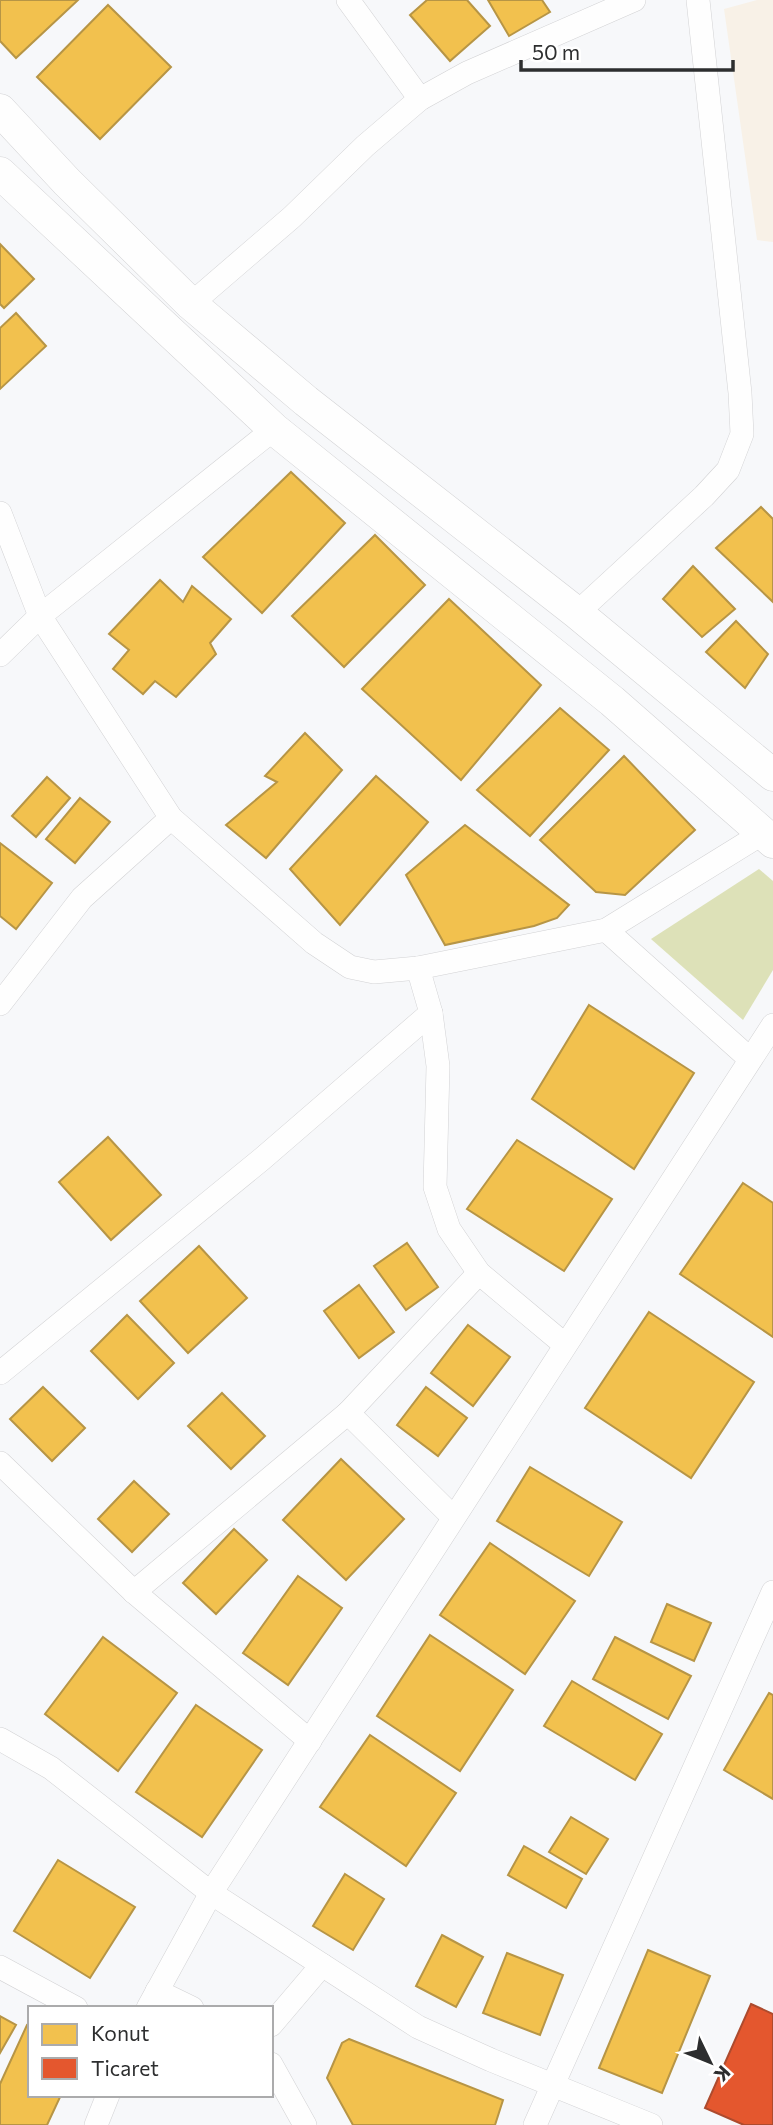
<svg xmlns="http://www.w3.org/2000/svg" width="773" height="2125" font-family="Commissioner,sans-serif">
	<rect width="100%" height="100%" fill="#f7f8fa"/>
	<path fill="#f8f1e7" d="M 757,0 L 773,0 L 773,242 L 757,240 L 724,9 Z"/>
	<path fill="#dde1b8" d="M 759,869 L 773,881 L 773,970 L 743,1020 L 651,939 Z"/>
	<g fill="#f2c14e" stroke="#b79545" stroke-width="2">
		<path d="M 0,0 L 78,0 L 16,58 L 0,41 Z"/>
		<path d="M 427,0 L 467,0 L 490,26 L 450,61 L 410,15 Z"/>
		<path d="M 488,0 L 542,0 L 550,12 L 509,36 Z"/>
		<path d="M 108,5 L 171,67 L 100,139 L 37,77 Z"/>
		<path d="M 0,244 L 34,279 L 4,308 L 0,304 Z"/>
		<path d="M 16,313 L 46,346 L 0,389 L 0,328 Z"/>
		<path d="M 291,472 L 345,523 L 262,613 L 203,557 Z"/>
		<path d="M 761,507 L 773,519 L 773,602 L 716,548 Z"/>
		<path d="M 375,535 L 425,585 L 344,667 L 292,616 Z"/>
		<path d="M 693,566 L 735,609 L 702,637 L 663,599 Z"/>
		<path d="M 160,580 L 183,602 L 192,586 L 231,619 L 210,643 L 216,654 L 176,697 L 155,681 L 143,694 L 113,669 L 129,650 L 109,634 Z"/>
		<path d="M 449,599 L 541,685 L 461,780 L 362,689 Z"/>
		<path d="M 736,621 L 768,654 L 745,688 L 706,652 Z"/>
		<path d="M 560,708 L 609,750 L 530,836 L 477,790 Z"/>
		<path d="M 305,733 L 342,770 L 266,858 L 226,825 L 277,782 L 265,776 Z"/>
		<path d="M 624,756 L 695,830 L 625,895 L 596,892 L 540,840 Z"/>
		<path d="M 376,776 L 428,822 L 340,925 L 290,869 Z"/>
		<path d="M 47,777 L 70,798 L 36,837 L 12,816 Z"/>
		<path d="M 80,798 L 110,822 L 75,863 L 46,839 Z"/>
		<path d="M 465,825 L 569,905 L 557,918 L 534,926 L 445,945 L 406,875 Z"/>
		<path d="M 0,843 L 52,883 L 16,929 L 0,916 Z"/>
		<path d="M 589,1005 L 694,1073 L 634,1169 L 532,1099 Z"/>
		<path d="M 108,1137 L 161,1195 L 111,1240 L 59,1182 Z"/>
		<path d="M 517,1140 L 612,1199 L 564,1271 L 467,1209 Z"/>
		<path d="M 743,1183 L 773,1203 L 773,1337 L 680,1274 Z"/>
		<path d="M 407,1243 L 438,1287 L 406,1310 L 374,1266 Z"/>
		<path d="M 199,1246 L 247,1298 L 188,1353 L 140,1301 Z"/>
		<path d="M 359,1285 L 394,1332 L 359,1358 L 324,1311 Z"/>
		<path d="M 649,1312 L 754,1382 L 691,1478 L 585,1408 Z"/>
		<path d="M 127,1315 L 174,1363 L 138,1399 L 91,1351 Z"/>
		<path d="M 468,1325 L 510,1357 L 473,1406 L 431,1373 Z"/>
		<path d="M 43,1387 L 85,1428 L 52,1461 L 10,1419 Z"/>
		<path d="M 426,1387 L 467,1418 L 438,1456 L 397,1425 Z"/>
		<path d="M 222,1393 L 265,1436 L 231,1469 L 188,1426 Z"/>
		<path d="M 341,1459 L 404,1519 L 346,1580 L 283,1520 Z"/>
		<path d="M 530,1467 L 622,1522 L 589,1576 L 497,1521 Z"/>
		<path d="M 134,1481 L 169,1514 L 132,1552 L 98,1519 Z"/>
		<path d="M 234,1529 L 267,1560 L 216,1614 L 183,1583 Z"/>
		<path d="M 490,1543 L 575,1601 L 525,1674 L 440,1615 Z"/>
		<path d="M 298,1576 L 342,1608 L 288,1685 L 243,1653 Z"/>
		<path d="M 667,1604 L 711,1623 L 694,1661 L 651,1642 Z"/>
		<path d="M 430,1635 L 513,1690 L 460,1771 L 377,1716 Z"/>
		<path d="M 103,1637 L 177,1693 L 118,1771 L 45,1714 Z"/>
		<path d="M 615,1637 L 691,1676 L 668,1719 L 593,1679 Z"/>
		<path d="M 572,1681 L 662,1734 L 635,1780 L 544,1726 Z"/>
		<path d="M 769,1693 L 773,1695 L 773,1799 L 724,1770 Z"/>
		<path d="M 196,1705 L 262,1750 L 202,1837 L 136,1792 Z"/>
		<path d="M 370,1735 L 456,1793 L 406,1866 L 320,1807 Z"/>
		<path d="M 571,1817 L 608,1839 L 586,1874 L 549,1852 Z"/>
		<path d="M 524,1846 L 582,1879 L 566,1908 L 508,1875 Z"/>
		<path d="M 58,1860 L 135,1907 L 90,1978 L 14,1931 Z"/>
		<path d="M 345,1874 L 384,1899 L 353,1950 L 313,1926 Z"/>
		<path d="M 442,1935 L 483,1957 L 456,2007 L 416,1986 Z"/>
		<path d="M 648,1950 L 710,1976 L 662,2093 L 599,2068 Z"/>
		<path d="M 507,1953 L 563,1975 L 540,2035 L 483,2013 Z"/>
		<path d="M 0,2016 L 16,2025 L 0,2053 Z"/>
		<path d="M 27,2025 L 30,2026 L 30,2095 L 61,2095 L 47,2125 L 0,2125 L 0,2084 Z"/>
		<path d="M 349,2039 L 503,2100 L 495,2125 L 353,2125 L 327,2078 L 342,2043 Z"/>
	</g>
	<path fill="#e4572e" stroke="#ad4b2e" stroke-width="2" d="M 751,2004 L 773,2014 L 773,2125 L 744,2125 L 705,2108 Z"/>
	<g fill="none" stroke-linecap="round" stroke-linejoin="round">
		<defs>
			<g id="minor">
				<path d="M 348,0 L 420,99"/>
				<path d="M 191,304 L 292,217 L 365,146 L 420,99 L 467,73 L 634,0"/>
				<path d="M 0,513 L 40,616 L 171,818 L 314,943 L 350,967 L 374,972 L 418,968 L 606,930 L 763,833"/>
				<path d="M 577,613 L 704,496 L 728,470 L 742,434 L 740,393 L 698,0"/>
				<path d="M 0,655 L 40,616 L 274,429"/>
				<path d="M 606,930 L 750,1059"/>
				<path d="M 418,968 L 431,1013 L 438,1066 L 435,1187 L 449,1229 L 479,1273 L 564,1344"/>
				<path d="M 0,1004 L 82,898 L 171,818"/>
				<path d="M 0,1373 L 262,1159 L 431,1013"/>
				<path d="M 348,1413 L 453,1517"/>
				<path d="M 0,1463 L 134,1592 L 310,1741"/>
				<path d="M 134,1592 L 348,1413 L 479,1273"/>
				<path d="M 0,1739 L 51,1768 L 211,1893 L 418,2027 L 491,2060 L 651,2125"/>
				<path d="M 0,1967 L 76,2008"/>
				<path d="M 157,1991 L 192,2008"/>
				<path d="M 148,2008 L 211,1893 L 773,1025"/>
				<path d="M 271,2025 L 322,1965"/>
				<path d="M 271,2064 L 305,2125"/>
				<path d="M 96,2125 L 108,2095"/>
				<path d="M 535,2125 L 773,1592"/>
			</g>
			<g id="secondary">
				<path d="M 0,110 L 67,182 L 191,304 L 306,401 L 577,613 L 773,775"/>
				<path d="M 0,173 L 274,429 L 612,701 L 773,842"/>
			</g>
		</defs>
		<use href="#minor" stroke="#d2d2d4" stroke-width="24"/>
		<use href="#secondary" stroke="#d2d2d4" stroke-width="33"/>
		<use href="#minor" stroke="#fefefe" stroke-width="23"/>
		<use href="#secondary" stroke="#fefefe" stroke-width="32"/>
	</g>
	<rect x="28" y="2006" width="245" height="91" fill="#ffffff" stroke="#ababac" stroke-width="2"/>
	<rect x="42" y="2024" width="35" height="21" fill="#f2c14e" stroke="#ababac" stroke-width="2"/>
	<text x="91" y="2041" font-size="21" fill="#2d2e2f">Konut</text>
	<rect x="42" y="2058" width="35" height="21" fill="#e4572e" stroke="#ababac" stroke-width="2"/>
	<text x="91" y="2076" font-size="21" fill="#2d2e2f">Ticaret</text>
	<g transform="translate(710 2062) rotate(133)" stroke="#ffffff" stroke-width="5" paint-order="stroke">
	<path d="M0-5L12 26L0 18L-12 26Z" fill="#2d2e2f"/>
	<text y="-10" font-size="19" font-weight="bold" text-anchor="middle" fill="#2d2e2f">K</text>
	</g>
	<path d="M521 60v10h212v-10" fill="none" stroke="#2d2e2f" stroke-width="3.5"/>
	<text x="532" y="60" font-size="21" fill="#2d2e2f" stroke="#ffffff" stroke-width="5" paint-order="stroke">50 m</text>
</svg>
